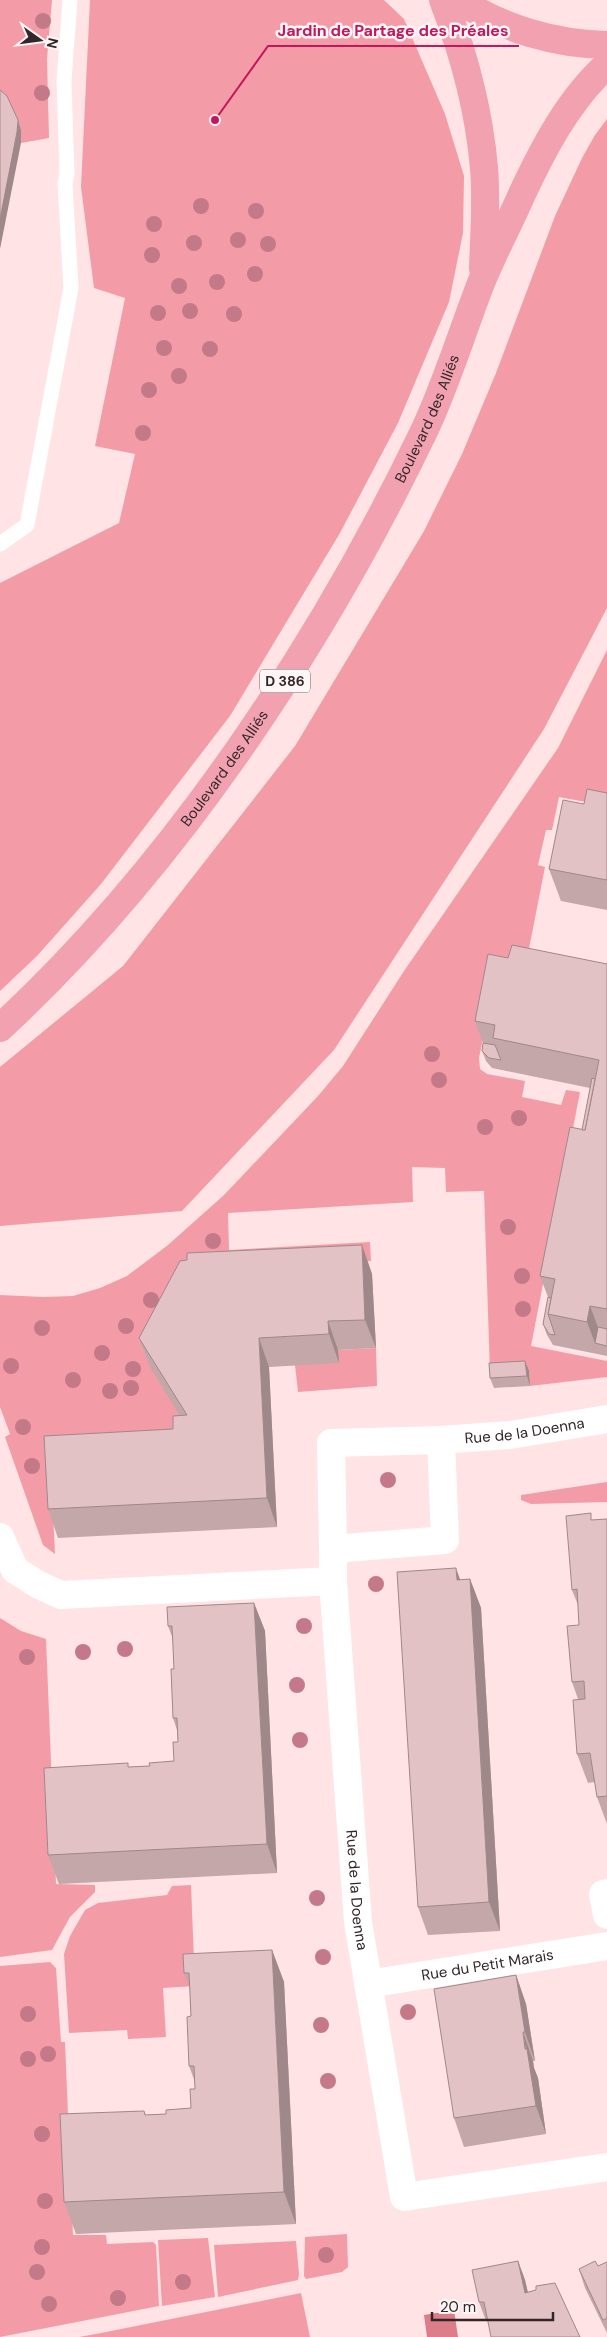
<svg xmlns="http://www.w3.org/2000/svg" width="607" height="2337" font-family="'DM Sans',sans-serif">
	<rect width="100%" height="100%" fill="#ffe3e5"/>
	<g fill="#f39ca7">
		<path d="M 0,0 L 52,0 L 47,59 L 49,138 L 21,143 C 22,122 15,110 0,97 Z"/>
		<path d="M 90,0 L 384,0 L 404,19 L 445,114 L 464,176 L 463,233 L 449,302 L 398,423 L 340,533 L 230,716 L 101,884 L 37,956 L 0,991 L 0,583 L 119,523 L 135,454 L 95,446 L 125,298 L 94,288 L 81,187 Z"/>
		<path d="M 607,119 L 607,608 L 544,729 L 334,1050 L 182,1211 L 0,1226 L 0,1067 L 123,966 L 295,746 L 424,531 L 462,454 L 496,373 L 555,216 L 582,158 L 595,135 Z"/>
		<path d="M 607,650 L 607,806 L 559,797 L 552,830 L 546,830 L 538,865 L 545,867 L 526,964 L 499,960 L 479,1058 L 480,1069 L 487,1074 L 525,1081 L 522,1097 L 561,1105 L 566,1090 L 580,1092 L 531,1346 L 607,1361 L 607,1377 L 530,1386 L 529,1371 L 490,1373 L 484,1191 L 446,1192 L 445,1168 L 412,1167 L 413,1202 L 228,1213 L 229,1250 L 370,1242 L 371,1261 L 228,1268 L 184,1443 L 50,1451 L 55,1554 L 43,1545 L 5,1437 L 10,1434 L 0,1407 L 0,1295 L 44,1297 L 73,1296 L 100,1288 L 127,1276 L 168,1245 L 224,1195 L 318,1096 L 343,1066 L 404,971 L 558,748 Z"/>
		<path d="M 376,1348 L 377,1386 L 298,1392 L 295,1365 L 338,1350 Z"/>
		<path d="M 607,1482 L 607,1502 L 531,1504 L 521,1500 L 521,1495 Z"/>
		<path d="M 0,1618 L 21,1631 L 46,1639 L 56,1884 L 95,1885 L 95,1892 L 70,1917 L 52,1950 L 0,1957 Z"/>
		<path d="M 191,1885 L 195,1986 L 163,1988 L 166,2037 L 128,2039 L 127,2030 L 69,2033 L 64,1954 L 70,1936 L 85,1910 L 98,1903 L 167,1895 L 172,1886 Z"/>
		<path d="M 50,1962 L 56,1968 L 61,2042 L 65,2042 L 73,2235 L 106,2235 L 107,2244 L 153,2242 L 156,2245 L 159,2306 L 0,2337 L 0,1966 Z"/>
		<path d="M 347,2234 L 348,2267 L 342,2272 L 306,2279 L 304,2276 L 305,2237 Z"/>
		<path d="M 208,2238 L 215,2297 L 162,2306 L 158,2240 Z"/>
		<path d="M 296,2241 L 299,2274 L 298,2280 L 218,2297 L 214,2245 Z"/>
		<path d="M 301,2293 L 310,2337 L 79,2337 L 101,2333 Z"/>
	</g>
	<path fill="#dc7d89" d="M 454,2310 L 458,2337 L 427,2337 L 424,2315 Z"/>
	<g fill="none" stroke-linecap="round" stroke-linejoin="round">
		<path stroke="#fff" stroke-width="15" d="M 0,544 L 27,525 L 71,288 L 65,183 L 67,175 L 64,81 L 70,0"/>
		<g stroke="#fff" stroke-width="28">
			<path d="M 441,1440 L 445,1540 L 333,1549 L 331,1443 Z"/>
			<path id="s1" d="M 441,1440 L 510,1435 L 607,1419"/>
			<path d="M 0,1537 L 15,1570 L 39,1585 L 61,1595 L 333,1581"/>
			<path id="s2" d="M 333,1549 L 333,1581 L 358,1922 L 404,2197 L 607,2167"/>
			<path d="M 607,1893 L 603,1894 L 607,1915"/>
			<path id="s3" d="M 368,1984 L 607,1946"/>
		</g>
		<g stroke="#f1a1af" stroke-width="28">
			<path d="M 443,0 C 464,54 479,110 484,168 C 487,201 484,235 483,268"/>
			<path d="M 459,0 C 503,29 555,44 607,45"/>
			<path id="s4" d="M 0,1028 C 176,865 322,644 425,429 C 447,382 462,332 481,283 C 493,253 509,224 522,194 C 543,149 569,99 607,65"/>
		</g>
	</g>
	<g fill="#c47989">
		<circle cx="43" cy="21" r="8"/>
		<circle cx="42" cy="93" r="8"/>
		<circle cx="201" cy="206" r="8"/>
		<circle cx="256" cy="211" r="8"/>
		<circle cx="154" cy="224" r="8"/>
		<circle cx="238" cy="240" r="8"/>
		<circle cx="194" cy="243" r="8"/>
		<circle cx="268" cy="244" r="8"/>
		<circle cx="152" cy="255" r="8"/>
		<circle cx="255" cy="274" r="8"/>
		<circle cx="217" cy="282" r="8"/>
		<circle cx="179" cy="286" r="8"/>
		<circle cx="190" cy="311" r="8"/>
		<circle cx="158" cy="313" r="8"/>
		<circle cx="234" cy="314" r="8"/>
		<circle cx="164" cy="348" r="8"/>
		<circle cx="210" cy="349" r="8"/>
		<circle cx="179" cy="376" r="8"/>
		<circle cx="149" cy="390" r="8"/>
		<circle cx="143" cy="433" r="8"/>
		<circle cx="432" cy="1054" r="8"/>
		<circle cx="439" cy="1080" r="8"/>
		<circle cx="519" cy="1118" r="8"/>
		<circle cx="485" cy="1127" r="8"/>
		<circle cx="508" cy="1227" r="8"/>
		<circle cx="213" cy="1241" r="8"/>
		<circle cx="522" cy="1276" r="8"/>
		<circle cx="151" cy="1300" r="8"/>
		<circle cx="523" cy="1309" r="8"/>
		<circle cx="126" cy="1326" r="8"/>
		<circle cx="42" cy="1328" r="8"/>
		<circle cx="102" cy="1353" r="8"/>
		<circle cx="11" cy="1366" r="8"/>
		<circle cx="133" cy="1369" r="8"/>
		<circle cx="73" cy="1380" r="8"/>
		<circle cx="131" cy="1388" r="8"/>
		<circle cx="110" cy="1391" r="8"/>
		<circle cx="23" cy="1427" r="8"/>
		<circle cx="32" cy="1466" r="8"/>
		<circle cx="388" cy="1480" r="8"/>
		<circle cx="376" cy="1584" r="8"/>
		<circle cx="304" cy="1626" r="8"/>
		<circle cx="125" cy="1649" r="8"/>
		<circle cx="83" cy="1652" r="8"/>
		<circle cx="27" cy="1657" r="8"/>
		<circle cx="297" cy="1685" r="8"/>
		<circle cx="300" cy="1740" r="8"/>
		<circle cx="317" cy="1898" r="8"/>
		<circle cx="323" cy="1957" r="8"/>
		<circle cx="408" cy="2012" r="8"/>
		<circle cx="28" cy="2014" r="8"/>
		<circle cx="321" cy="2025" r="8"/>
		<circle cx="48" cy="2054" r="8"/>
		<circle cx="28" cy="2059" r="8"/>
		<circle cx="328" cy="2081" r="8"/>
		<circle cx="42" cy="2134" r="8"/>
		<circle cx="45" cy="2201" r="8"/>
		<circle cx="42" cy="2247" r="8"/>
		<circle cx="326" cy="2255" r="8"/>
		<circle cx="37" cy="2272" r="8"/>
		<circle cx="183" cy="2282" r="8"/>
		<circle cx="118" cy="2298" r="8"/>
		<circle cx="49" cy="2304" r="8"/>
	</g>
	<g fill="#c3a7a9">
		<path d="M 607,793 L 607,910 L 561,901 L 549,869 L 584,804 Z"/>
		<path d="M 508,958 L 607,964 L 607,1356 L 553,1345 L 547,1335 L 543,1324 L 548,1297 L 540,1276 L 582,1130 L 590,1088 L 492,1068 L 486,1061 L 482,1051 L 483,1043 L 475,1021 Z"/>
		<path d="M 362,1245 L 372,1274 L 376,1348 L 338,1350 L 339,1363 L 269,1367 L 277,1527 L 58,1538 L 48,1509 L 173,1429 L 180,1416 L 150,1367 L 139,1338 Z"/>
		<path d="M 525,1361 L 529,1371 L 530,1386 L 494,1388 L 490,1378 Z"/>
		<path d="M 607,1519 L 607,1824 L 597,1797 L 595,1782 L 588,1783 L 577,1754 L 578,1699 L 572,1682 L 579,1625 L 578,1605 L 572,1590 L 593,1520 Z"/>
		<path d="M 470,1579 L 481,1608 L 500,1931 L 428,1935 L 418,1907 L 460,1580 Z"/>
		<path d="M 254,1603 L 265,1631 L 277,1873 L 59,1884 L 48,1855 L 129,1767 L 150,1766 L 174,1761 L 178,1742 L 177,1730 L 173,1718 L 174,1669 L 173,1639 L 168,1626 Z"/>
		<path d="M 272,1950 L 284,1982 L 296,2224 L 76,2234 L 64,2202 L 144,2111 L 146,2115 L 166,2114 L 191,2108 L 195,2089 L 195,2082 L 189,2066 L 191,2016 L 190,1988 L 184,1973 Z"/>
		<path d="M 516,1975 L 526,2004 L 535,2061 L 533,2061 L 534,2068 L 538,2078 L 546,2134 L 464,2147 L 454,2118 Z"/>
		<path d="M 518,2261 L 525,2280 L 528,2292 L 536,2290 L 555,2283 L 487,2321 L 486,2321 L 479,2302 Z"/>
		<path d="M 607,2262 L 607,2333 L 585,2288 L 579,2269 L 598,2266 Z"/>
	</g>
	<g fill="#9f888a">
		<path d="M 18,120 L 21,130 L 21,143 L 0,249 L 0,219 Z"/>
		<path d="M 362,1245 L 372,1274 L 376,1348 L 365,1320 Z"/>
		<path d="M 590,1306 L 602,1338 L 595,1343 L 587,1322 Z"/>
		<path d="M 328,1321 L 338,1350 L 339,1363 L 329,1334 Z"/>
		<path d="M 259,1338 L 269,1367 L 277,1527 L 267,1498 Z"/>
		<path d="M 525,1361 L 529,1371 L 530,1386 L 527,1376 Z"/>
		<path d="M 456,1568 L 466,1596 L 457,1580 Z"/>
		<path d="M 470,1579 L 481,1608 L 500,1931 L 489,1902 Z"/>
		<path d="M 254,1603 L 265,1631 L 277,1873 L 267,1844 Z"/>
		<path d="M 272,1950 L 284,1982 L 296,2224 L 284,2192 Z"/>
		<path d="M 516,1975 L 526,2004 L 535,2061 L 525,2032 Z"/>
		<path d="M 523,2032 L 533,2061 L 534,2068 L 538,2078 L 546,2134 L 536,2106 Z"/>
		<path d="M 518,2261 L 525,2280 L 532,2312 L 525,2293 Z"/>
	</g>
	<g fill="#e3c2c5" stroke="#9f888a">
		<path d="M 0,90 L 7,96 L 18,120 L 17,132 L 0,219 Z"/>
		<path d="M 587,789 L 607,793 L 607,880 L 549,869 L 563,800 L 584,804 Z"/>
		<path d="M 512,945 L 607,964 L 607,1309 L 590,1306 L 587,1322 L 548,1314 L 555,1279 L 540,1276 L 570,1127 L 585,1130 L 599,1060 L 493,1038 L 495,1025 L 475,1021 L 488,954 L 508,958 Z"/>
		<path d="M 483,1043 L 495,1045 L 501,1060 L 489,1058 L 482,1051 Z"/>
		<path d="M 592,1078 L 595,1079 L 585,1130 L 582,1130 Z"/>
		<path d="M 362,1245 L 365,1320 L 328,1321 L 329,1334 L 259,1338 L 267,1498 L 48,1509 L 44,1436 L 173,1429 L 173,1416 L 187,1415 L 139,1338 L 180,1261 L 187,1260 L 187,1253 Z"/>
		<path d="M 548,1297 L 551,1298 L 548,1314 L 555,1335 L 549,1334 L 543,1324 Z"/>
		<path d="M 598,1327 L 607,1329 L 607,1346 L 595,1343 Z"/>
		<path d="M 525,1361 L 527,1376 L 490,1378 L 489,1363 Z"/>
		<path d="M 591,1513 L 591,1520 L 607,1519 L 607,1796 L 597,1797 L 590,1753 L 577,1754 L 573,1700 L 585,1699 L 584,1681 L 572,1682 L 567,1626 L 579,1625 L 577,1589 L 572,1590 L 566,1516 Z"/>
		<path d="M 456,1568 L 457,1580 L 470,1579 L 489,1902 L 418,1907 L 397,1572 Z"/>
		<path d="M 254,1603 L 267,1844 L 48,1855 L 44,1768 L 128,1763 L 128,1767 L 150,1766 L 149,1763 L 174,1761 L 173,1742 L 178,1742 L 177,1718 L 173,1718 L 171,1669 L 174,1669 L 172,1626 L 168,1626 L 167,1607 Z"/>
		<path d="M 272,1950 L 284,2192 L 64,2202 L 60,2114 L 144,2111 L 145,2115 L 166,2114 L 166,2110 L 191,2108 L 190,2089 L 195,2089 L 194,2066 L 189,2066 L 187,2017 L 191,2016 L 189,1973 L 184,1973 L 183,1954 Z"/>
		<path d="M 516,1975 L 525,2032 L 523,2032 L 525,2049 L 527,2049 L 536,2106 L 454,2118 L 434,1989 Z"/>
		<path d="M 518,2261 L 525,2293 L 536,2290 L 536,2286 L 555,2283 L 580,2337 L 491,2337 L 484,2302 L 479,2302 L 472,2270 Z"/>
		<path d="M 595,2261 L 598,2266 L 607,2262 L 607,2318 L 603,2320 L 579,2269 Z"/>
	</g>
	<g text-anchor="middle" stroke-width="5" stroke-linejoin="round" paint-order="stroke">
		<rect fill="#fdf6f7" stroke="#706466" stroke-width="1" x="260" y="669.5" width="50" height="23" rx="4"/>
		<g font-size="14" font-weight="bold" fill="#332628">
			<text x="285" y="686">D 386</text>
		</g>
		<g font-size="15" fill="#332628" stroke="#fdf6f7">
			<text dy="5" stroke="none"><textPath href="#s4" startOffset="749">Boulevard des Alliés</textPath></text>
			<text dy="5" stroke="none"><textPath href="#s4" startOffset="344">Boulevard des Alliés</textPath></text>
			<text dy="5" stroke="none"><textPath href="#s1" startOffset="84">Rue de la Doenna</textPath></text>
			<text dy="5" stroke="none"><textPath href="#s2" startOffset="342">Rue de la Doenna</textPath></text>
			<text dy="5" stroke="none"><textPath href="#s3" startOffset="121">Rue du Petit Marais</textPath></text>
		</g>
	</g>
	<path fill="none" stroke="#c2185b" stroke-width="2" d="M215 120L268 46H519"/>
	<circle fill="#c2185b" stroke="#fdf6f7" stroke-width="2" cx="215" cy="120" r="5"/>
	<g font-size="16" text-anchor="middle" font-weight="bold" fill="#c2185b" stroke="#fdf6f7" stroke-width="5" stroke-linejoin="round" paint-order="stroke">
		<text x="393" y="36">Jardin de Partage des Préales</text>
	</g>
	<g transform="translate(40 40) rotate(104)" stroke="#fdf6f7" stroke-width="4" paint-order="stroke">
	<path d="M0-4L9 19L0 12L-9 19Z" fill="#332628"/>
	<text y="-8" font-size="14" font-weight="bold" text-anchor="middle" fill="#332628">N</text>
	</g>
	<path d="M432 2312v8h121v-8" fill="none" stroke="#332628" stroke-width="2.5"/>
	<text x="440" y="2312" font-size="15" fill="#332628" stroke="#fdf6f7" stroke-width="4" paint-order="stroke">20 m</text>
</svg>
